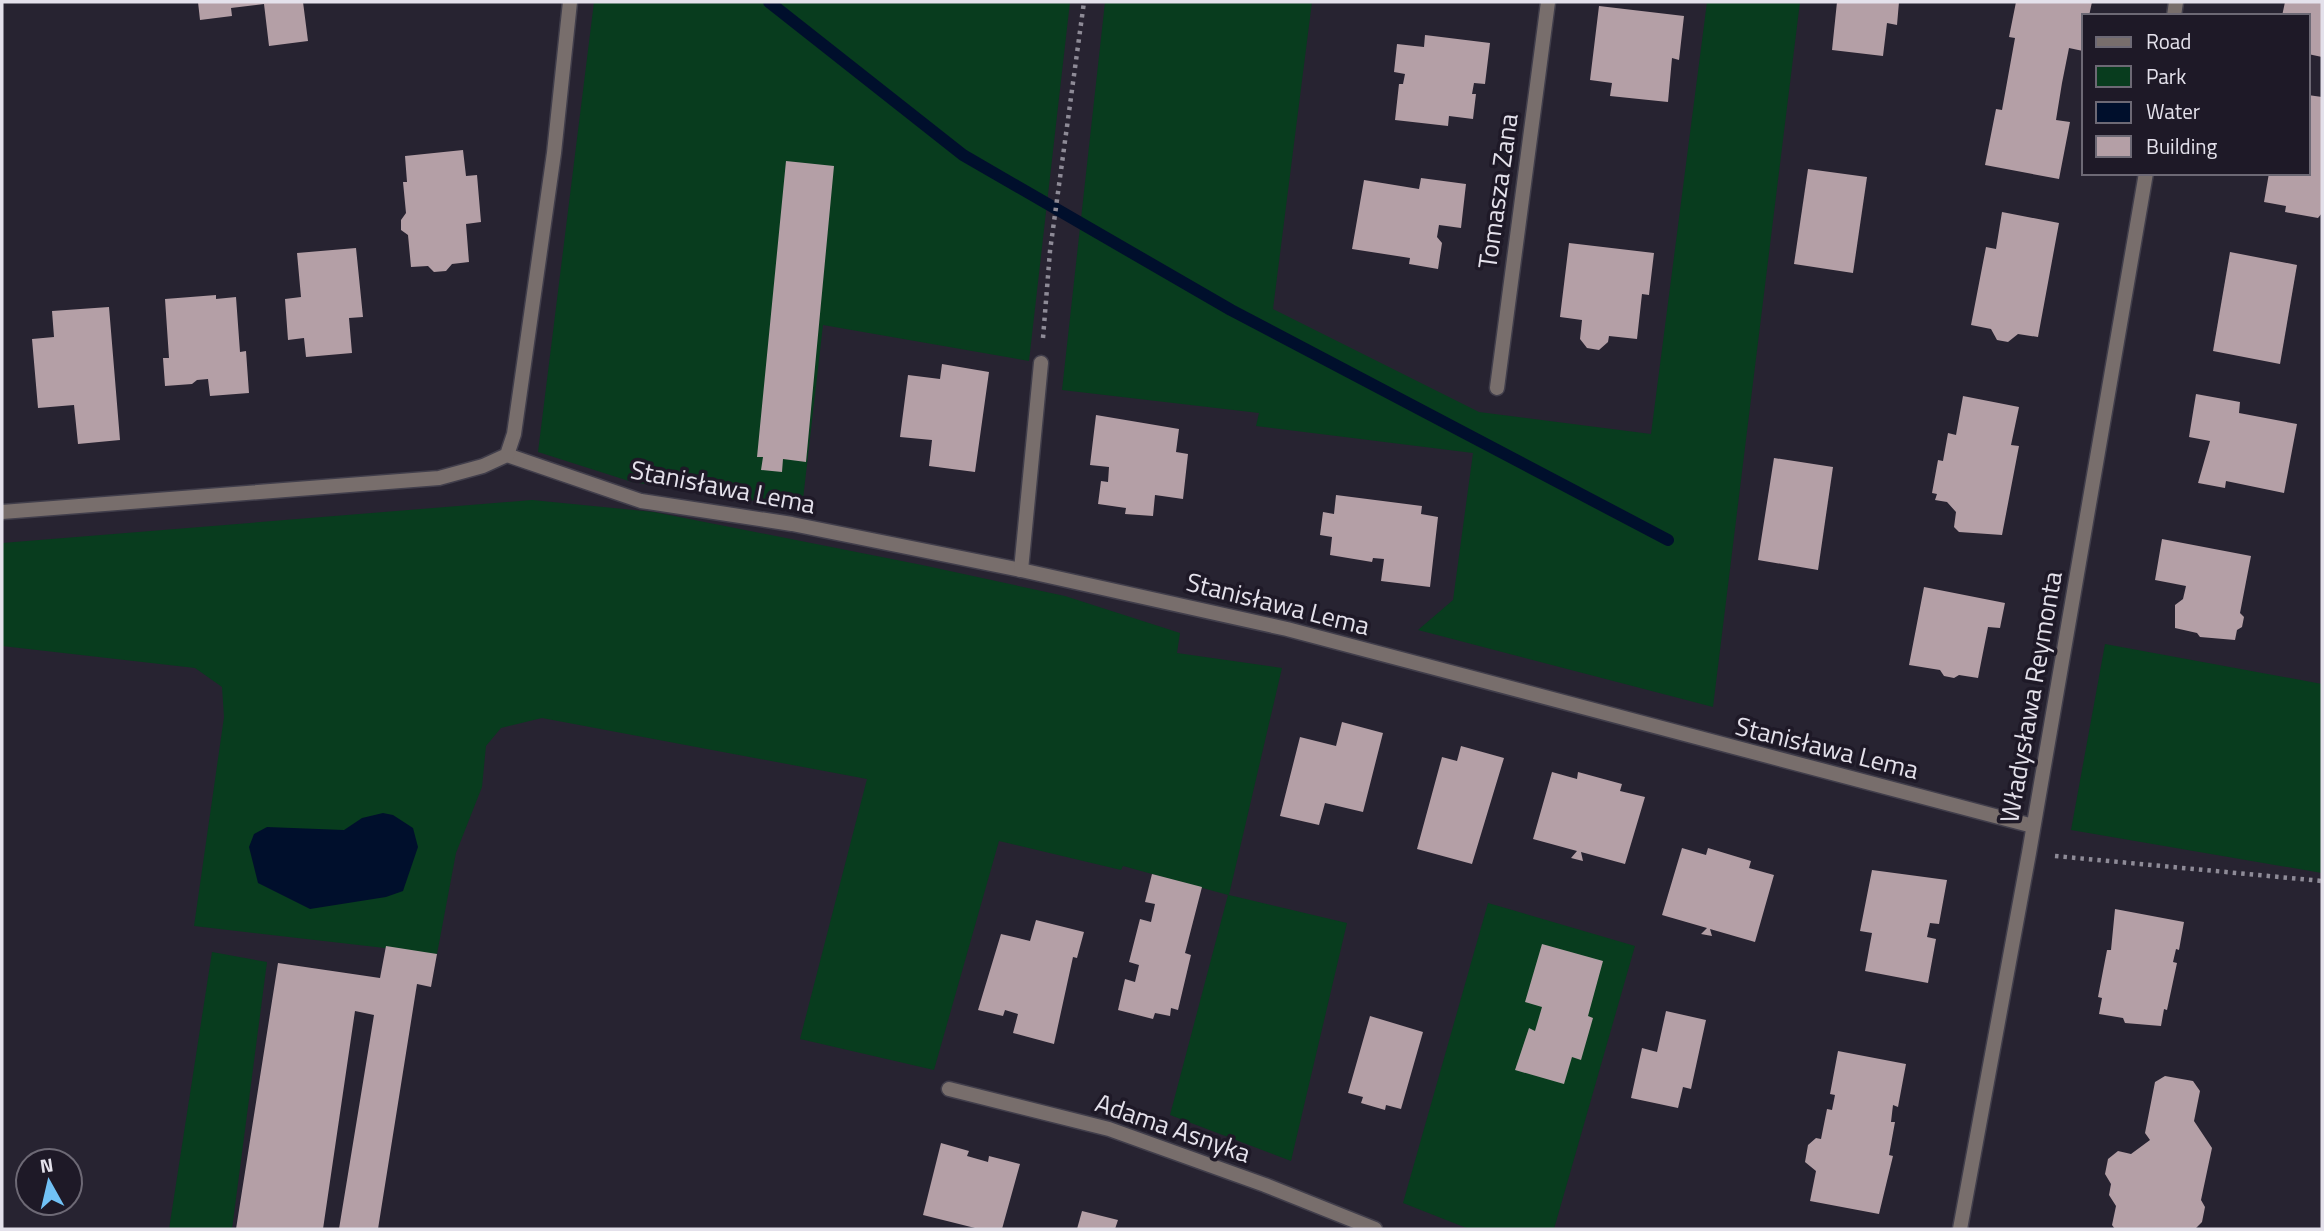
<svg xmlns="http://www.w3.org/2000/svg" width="2324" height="1231" font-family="'Titillium Web',sans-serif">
	<rect width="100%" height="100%" fill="#272331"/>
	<g fill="#083c1e">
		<path d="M 594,2 L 1070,2 L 1029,361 L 823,325 L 802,508 L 632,482 L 538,452 Z"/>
		<path d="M 1105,2 L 1312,2 L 1273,309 L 1479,412 L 1651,434 L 1707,2 L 1800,2 L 1713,707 L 1418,630 L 1453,600 L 1473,453 L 1256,426 L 1259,413 L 1062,390 Z"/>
		<path d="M 532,500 L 654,512 L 922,565 L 1065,596 L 1180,633 L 1177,653 L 1282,668 L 1229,895 L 1347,923 L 1291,1161 L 1170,1115 L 1228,895 L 1123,866 L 1121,870 L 999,841 L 934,1070 L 800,1039 L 867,779 L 542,718 L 501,728 L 486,746 L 482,787 L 456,853 L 437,954 L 194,926 L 224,717 L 222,687 L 195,668 L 2,646 L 2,543 Z"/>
		<path d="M 2105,644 L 2322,684 L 2322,873 L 2071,830 Z"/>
		<path d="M 1488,903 L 1635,946 L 1554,1229 L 1469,1229 L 1403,1203 Z"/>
		<path d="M 212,952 L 267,962 L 232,1229 L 169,1229 Z"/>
	</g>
	<path fill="#000f2c" d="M 383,813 L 393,815 L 413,828 L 418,847 L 403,891 L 386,897 L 310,909 L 258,883 L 249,847 L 254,834 L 267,827 L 344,830 L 362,818 Z"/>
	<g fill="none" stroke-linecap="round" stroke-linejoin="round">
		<path stroke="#000f2c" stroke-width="12" d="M 769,2 L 963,155 L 1231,310 L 1668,540"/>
	</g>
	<g fill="#b49fa6">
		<path d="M 198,2 L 303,2 L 308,41 L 269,46 L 264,4 L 231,8 L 232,16 L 200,20 Z"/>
		<path d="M 1837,2 L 1899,2 L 1897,25 L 1887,23 L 1883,56 L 1832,50 Z"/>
		<path d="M 2016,2 L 2092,2 L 2089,16 L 2084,16 L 2083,51 L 2069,48 L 2062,83 L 2056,120 L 2070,122 L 2059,179 L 1985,165 L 1996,109 L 2002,110 L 2015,38 L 2009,37 Z"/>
		<path d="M 2285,2 L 2322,2 L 2322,57 L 2308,54 L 2308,16 L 2282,16 Z"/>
		<path d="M 1599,6 L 1684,16 L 1679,60 L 1672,58 L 1668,102 L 1610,96 L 1612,83 L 1590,80 Z"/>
		<path d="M 1425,35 L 1490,43 L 1485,84 L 1474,83 L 1472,94 L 1476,94 L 1473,119 L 1449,116 L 1448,126 L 1395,120 L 1399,84 L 1403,84 L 1405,74 L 1394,72 L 1397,44 L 1424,47 Z"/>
		<path d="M 2308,95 L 2322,97 L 2322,213 L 2318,218 L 2285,212 L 2286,206 L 2264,202 L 2269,173 L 2308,173 Z"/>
		<path d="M 463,150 L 466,176 L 477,175 L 481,222 L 466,224 L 469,262 L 452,264 L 446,271 L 434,272 L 428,266 L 411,267 L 408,235 L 401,230 L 401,220 L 406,213 L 403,182 L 407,182 L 405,156 Z"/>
		<path d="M 786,161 L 834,166 L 806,462 L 783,459 L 782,472 L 761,470 L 763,457 L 757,457 Z"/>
		<path d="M 1808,169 L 1867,177 L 1853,273 L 1794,264 Z"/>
		<path d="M 1421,178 L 1466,184 L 1461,228 L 1439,225 L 1437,237 L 1442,243 L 1438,269 L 1409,264 L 1410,258 L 1352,249 L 1364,180 L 1419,189 Z"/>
		<path d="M 2002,212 L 2059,223 L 2038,337 L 2018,334 L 2008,342 L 1997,340 L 1991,329 L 1971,325 L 1986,247 L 1996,249 Z"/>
		<path d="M 1569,243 L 1654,253 L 1649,295 L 1642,294 L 1637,339 L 1609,336 L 1608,342 L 1599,350 L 1587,348 L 1580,339 L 1582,320 L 1560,317 Z"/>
		<path d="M 356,248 L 363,317 L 349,318 L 352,353 L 306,357 L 304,338 L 288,340 L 285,299 L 301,297 L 297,253 Z"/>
		<path d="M 2230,252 L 2297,265 L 2280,364 L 2213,351 Z"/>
		<path d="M 216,295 L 216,299 L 236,297 L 240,352 L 246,351 L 249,393 L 210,396 L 208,379 L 197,380 L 192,384 L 165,386 L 163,358 L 169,358 L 165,299 Z"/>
		<path d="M 109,307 L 120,440 L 78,444 L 74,405 L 38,408 L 32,339 L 54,337 L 52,311 Z"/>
		<path d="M 942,364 L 989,372 L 975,472 L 929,466 L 932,440 L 900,437 L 908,375 L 940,379 Z"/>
		<path d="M 2196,394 L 2240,402 L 2239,413 L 2297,424 L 2284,493 L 2226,481 L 2225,488 L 2198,483 L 2210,441 L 2189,437 Z"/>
		<path d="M 1963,396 L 2019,407 L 2011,445 L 2019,446 L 2002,535 L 1959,532 L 1954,527 L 1956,512 L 1947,502 L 1935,500 L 1937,494 L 1932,493 L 1938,460 L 1943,461 L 1948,433 L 1956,435 Z"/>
		<path d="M 1096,415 L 1179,429 L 1176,452 L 1188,454 L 1183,499 L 1155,495 L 1153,516 L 1125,514 L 1126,508 L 1098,504 L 1101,481 L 1108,482 L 1109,467 L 1090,465 Z"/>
		<path d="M 1774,458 L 1833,467 L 1818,570 L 1758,560 Z"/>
		<path d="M 1336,495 L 1422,506 L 1421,514 L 1438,517 L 1430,587 L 1381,581 L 1384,559 L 1373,558 L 1372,562 L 1330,555 L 1332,537 L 1320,535 L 1323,512 L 1334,514 Z"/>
		<path d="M 2162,539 L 2251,556 L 2240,613 L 2244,617 L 2242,627 L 2237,630 L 2235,640 L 2200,637 L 2197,633 L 2175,628 L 2175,605 L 2183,599 L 2186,586 L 2155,580 Z"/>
		<path d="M 1924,587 L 2005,603 L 2000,628 L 1988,627 L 1978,678 L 1959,675 L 1954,678 L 1944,676 L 1940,670 L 1909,665 Z"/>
		<path d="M 1342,722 L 1383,733 L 1363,812 L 1325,803 L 1319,825 L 1280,816 L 1300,737 L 1336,746 Z"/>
		<path d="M 1461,746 L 1504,758 L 1472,864 L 1417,849 L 1442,757 L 1457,761 Z"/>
		<path d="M 1552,772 L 1577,779 L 1578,772 L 1622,784 L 1620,791 L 1645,797 L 1625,864 L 1581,852 L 1583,861 L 1571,858 L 1577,851 L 1533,839 Z"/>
		<path d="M 1682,848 L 1706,855 L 1708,848 L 1751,861 L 1749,868 L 1774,875 L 1755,942 L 1710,929 L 1712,936 L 1701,934 L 1707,928 L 1662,915 Z"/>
		<path d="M 1872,870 L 1947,880 L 1939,924 L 1930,923 L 1927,937 L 1936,939 L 1928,983 L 1865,971 L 1872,933 L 1860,931 Z"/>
		<path d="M 1152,874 L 1202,887 L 1185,953 L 1191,955 L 1178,1010 L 1171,1008 L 1170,1016 L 1155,1013 L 1153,1019 L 1118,1010 L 1125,979 L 1135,982 L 1139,965 L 1129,962 L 1140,919 L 1151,922 L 1155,904 L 1145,902 Z"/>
		<path d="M 2115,909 L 2184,922 L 2179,950 L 2176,949 L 2173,962 L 2177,963 L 2167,1010 L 2164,1009 L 2161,1026 L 2125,1023 L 2123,1018 L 2099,1014 L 2102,998 L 2098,997 L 2107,950 L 2111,950 Z"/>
		<path d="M 1036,920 L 1084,932 L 1077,958 L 1073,957 L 1054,1044 L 1013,1033 L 1018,1014 L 1005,1010 L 1003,1016 L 978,1010 L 1001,934 L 1030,941 Z"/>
		<path d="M 1542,944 L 1603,961 L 1588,1016 L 1593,1018 L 1581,1060 L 1572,1057 L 1564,1084 L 1515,1070 L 1529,1028 L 1535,1031 L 1542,1007 L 1525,1002 Z"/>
		<path d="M 386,946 L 437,954 L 431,987 L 417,984 L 378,1229 L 339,1229 L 374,1015 L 355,1011 L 323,1229 L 236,1229 L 278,963 L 380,978 Z"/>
		<path d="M 1666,1011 L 1706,1020 L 1691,1089 L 1683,1087 L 1678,1108 L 1631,1098 L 1642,1048 L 1657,1052 Z"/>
		<path d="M 1370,1016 L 1423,1032 L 1401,1109 L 1386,1105 L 1385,1110 L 1361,1103 L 1363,1097 L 1348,1093 Z"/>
		<path d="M 1838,1051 L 1906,1064 L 1898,1107 L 1893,1105 L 1891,1122 L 1895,1122 L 1889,1155 L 1893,1156 L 1879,1214 L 1810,1201 L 1816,1171 L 1805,1162 L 1808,1145 L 1816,1138 L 1821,1139 L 1827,1109 L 1832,1110 L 1835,1095 L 1830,1094 Z"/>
		<path d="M 2165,1076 L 2193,1081 L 2200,1091 L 2194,1121 L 2212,1148 L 2201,1200 L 2205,1207 L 2202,1222 L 2195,1229 L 2115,1229 L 2112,1225 L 2116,1206 L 2109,1195 L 2111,1184 L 2105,1174 L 2108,1159 L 2118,1151 L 2131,1154 L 2150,1140 L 2145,1133 L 2155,1082 Z"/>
		<path d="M 941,1143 L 969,1151 L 967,1156 L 988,1162 L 989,1156 L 1020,1164 L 1002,1229 L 979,1229 L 923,1215 Z"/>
		<path d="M 1082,1211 L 1118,1220 L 1115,1229 L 1077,1229 Z"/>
	</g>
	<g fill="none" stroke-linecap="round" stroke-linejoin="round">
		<defs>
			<g id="minor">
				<path d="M 2174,16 L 2176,2"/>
				<path d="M 1497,388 L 1548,2"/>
				<path d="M 507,455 L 641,501 L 792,524 L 1021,570 L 1287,629 L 2033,826"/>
				<path d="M 2,512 L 439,478 L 483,466 L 507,455 L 514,434 L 554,153 L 570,2"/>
				<path d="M 1021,570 L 1041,363"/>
				<path d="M 949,1089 L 1109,1129 L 1265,1185 L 1375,1229"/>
				<path d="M 1960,1229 L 2029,853 L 2146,173"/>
			</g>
		</defs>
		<use href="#minor" stroke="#413e4b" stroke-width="17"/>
		<g stroke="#8e8b97" stroke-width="4.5" stroke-dasharray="3.5 5" stroke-linecap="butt">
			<path d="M 1043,338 L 1050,251 L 1084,2"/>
			<path d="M 2055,856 L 2322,881"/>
		</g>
		<use href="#minor" stroke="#786e6c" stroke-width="14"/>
	</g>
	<g text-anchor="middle" stroke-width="7" stroke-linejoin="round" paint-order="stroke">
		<g font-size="26" fill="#e4e1eb" stroke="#1e1927">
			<text transform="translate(1498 191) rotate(-82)" y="9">Tomasza Zana</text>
			<text transform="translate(723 487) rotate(11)" y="9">Stanisława Lema</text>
			<text transform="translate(1278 604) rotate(14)" y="9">Stanisława Lema</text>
			<text transform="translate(2031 697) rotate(-80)" y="9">Władysława Reymonta</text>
			<text transform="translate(1827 748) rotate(14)" y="9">Stanisława Lema</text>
			<text transform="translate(1173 1128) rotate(19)" y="9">Adama Asnyka</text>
		</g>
	</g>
	<rect width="2324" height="1231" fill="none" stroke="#e4e1eb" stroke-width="7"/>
	<rect x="2082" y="14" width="228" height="161" fill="#1e1927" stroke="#6d6975" stroke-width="2"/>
	<rect x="2096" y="37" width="35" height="10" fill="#786e6c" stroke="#6d6975" stroke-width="2"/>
	<text x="2146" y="49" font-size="21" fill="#e4e1eb">Road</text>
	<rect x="2096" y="66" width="35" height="21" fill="#083c1e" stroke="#6d6975" stroke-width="2"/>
	<text x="2146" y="84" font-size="21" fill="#e4e1eb">Park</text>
	<rect x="2096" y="102" width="35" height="21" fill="#000f2c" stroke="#6d6975" stroke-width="2"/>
	<text x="2146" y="119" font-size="21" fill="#e4e1eb">Water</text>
	<rect x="2096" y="136" width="35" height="21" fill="#b49fa6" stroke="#6d6975" stroke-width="2"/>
	<text x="2146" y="154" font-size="21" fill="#e4e1eb">Building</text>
	<g transform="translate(49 1182) rotate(352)"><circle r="33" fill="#1e1927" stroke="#6d6975" stroke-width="2"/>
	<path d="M0-5L12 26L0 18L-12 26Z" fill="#71c1f5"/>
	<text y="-10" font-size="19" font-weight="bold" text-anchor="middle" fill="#e4e1eb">N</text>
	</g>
</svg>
